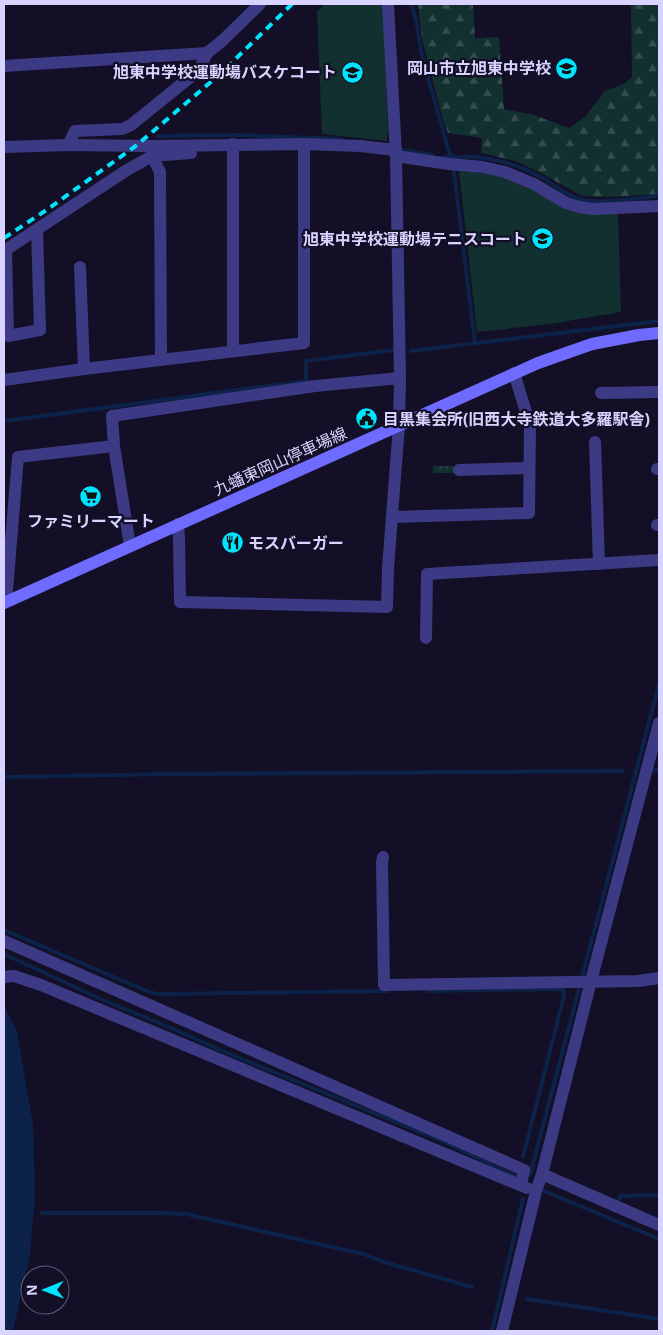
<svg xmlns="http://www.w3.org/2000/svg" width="663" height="1335" font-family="'Noto Sans','Noto Sans JP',sans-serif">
	<defs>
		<pattern id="forest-firs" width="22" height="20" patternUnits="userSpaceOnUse" patternTransform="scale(1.25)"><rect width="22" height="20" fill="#12302f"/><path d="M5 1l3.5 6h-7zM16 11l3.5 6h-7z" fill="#344d4e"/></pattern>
		<pattern id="park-crowns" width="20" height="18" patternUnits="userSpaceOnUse" patternTransform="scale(1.25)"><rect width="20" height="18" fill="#12302f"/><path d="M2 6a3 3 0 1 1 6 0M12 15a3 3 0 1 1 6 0" fill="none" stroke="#344d4e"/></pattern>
	</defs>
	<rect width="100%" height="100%" fill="#130f26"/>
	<path fill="url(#forest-firs)" d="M 418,4 L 473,4 L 475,38 L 499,37 L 504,109 L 534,115 L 569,128 L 585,117 L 605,91 L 622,85 L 632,77 L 631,4 L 659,4 L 659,194 L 610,197 L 582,196 L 539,172 L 515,161 L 481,153 L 482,138 L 448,133 L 443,120 L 422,39 Z"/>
	<rect fill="url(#park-crowns)" x="433" y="466" width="26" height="7"/>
	<g fill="#12302f">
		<path d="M 325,4 L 383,4 L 388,132 L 387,141 L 322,134 L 317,12 Z"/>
		<path d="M 459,171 L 495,174 L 618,214 L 621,312 L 550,324 L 477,332 Z"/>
	</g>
	<path fill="#0c2248" d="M 4,1006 L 17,1031 L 33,1125 L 35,1197 L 30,1255 L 13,1331 L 4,1331 Z"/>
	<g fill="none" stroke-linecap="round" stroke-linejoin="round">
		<g stroke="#0c2248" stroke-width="4">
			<path d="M 411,4 L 416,20 L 422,56 L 449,152 L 452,156 L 475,343"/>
			<path d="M 158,136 L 237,135 L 341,139"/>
			<path d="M 403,150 L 432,155"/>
			<path d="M 444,157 C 454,158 464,156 475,157 C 498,159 523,167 543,178 C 555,185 566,196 580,199 C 601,205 636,198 659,196"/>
			<path d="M 411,351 L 659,321"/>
			<path d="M 4,421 L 306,381 L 306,361 L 394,350 L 395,351"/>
			<path d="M 655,770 L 659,770"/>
			<path d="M 4,777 L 171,774 L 623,771"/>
			<path d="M 4,930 L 149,992 L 158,994 L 388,991"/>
			<path d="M 4,954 L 105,1001 L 176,1030 L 220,1050 L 447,1143 L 519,1178"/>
			<path d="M 428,991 L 563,989 L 564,996 L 523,1157"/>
			<path d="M 530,1175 L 659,684"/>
			<path d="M 544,1191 L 659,1239"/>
			<path d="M 618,1202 L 620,1196 L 659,1195"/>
			<path d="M 42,1213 L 161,1213 L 186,1214 L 363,1254 L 384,1262 L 472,1287"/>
			<path d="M 527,1299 L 659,1319"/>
			<path d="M 492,1331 L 523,1199"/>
		</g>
		<g stroke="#3d3a85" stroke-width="12">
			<path d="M 4,66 L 207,53"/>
			<path d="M 68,145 L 75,131 L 122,129 L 131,125 L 199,70 L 207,53 L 222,41 L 260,4"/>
			<path d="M 4,147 L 68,145 L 152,146 L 304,144 L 360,146 L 396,150"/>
			<path d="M 152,156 L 160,172 L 161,360"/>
			<path d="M 396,156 L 449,164 L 483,167 L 505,172 L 534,184 L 566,203 L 579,207 L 594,209 L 659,206"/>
			<path d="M 6,250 L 8,336 L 40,330 L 37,230"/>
			<path d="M 4,251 L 127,170 L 152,156 L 191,153"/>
			<path d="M 80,267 L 84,369"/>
			<path d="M 233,351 L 233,144"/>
			<path d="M 4,380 L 84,369 L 304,343 L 304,144"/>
			<path d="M 601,393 L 659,392"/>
			<path d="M 595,442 L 599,564"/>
			<path d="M 114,446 L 112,416 L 315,386 L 400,378"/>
			<path d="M 657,469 L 659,469"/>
			<path d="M 459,470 L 529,468"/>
			<path d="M 392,517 L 529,513 L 530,425 L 514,373"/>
			<path d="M 178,524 L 179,539 L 180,602 L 387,607 L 388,568 L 399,425 L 400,378 L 396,156 L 388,4"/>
			<path d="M 657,525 L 659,525"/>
			<path d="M 6,602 L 18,457 L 114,446 L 130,546"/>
			<path d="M 426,638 L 427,574 L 659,560"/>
			<path d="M 383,857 L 382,862 L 384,985 L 638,981 L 659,978"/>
			<path d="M 4,941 L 524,1170 L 521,1185"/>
			<path d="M 4,977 L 14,976 L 41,985 L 527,1188"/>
			<path d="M 542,1174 L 659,1225"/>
			<path d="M 502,1331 L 536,1191 L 542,1174 L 591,981 L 659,723"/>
		</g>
		<path stroke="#6f6bff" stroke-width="12" d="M 4,603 L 538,363 L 592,344 L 639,335 L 659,333"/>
		<path stroke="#00e5ff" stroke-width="4" stroke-dasharray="8 6" stroke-linecap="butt" d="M 4,238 L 48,209 L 137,145 L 219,75 L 292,4"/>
	</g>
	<defs>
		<symbol id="school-disc" viewBox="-11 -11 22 22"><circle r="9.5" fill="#00e5ff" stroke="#130f26"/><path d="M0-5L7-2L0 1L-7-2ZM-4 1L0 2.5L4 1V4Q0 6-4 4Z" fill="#111"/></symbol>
		<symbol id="civic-disc" viewBox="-11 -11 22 22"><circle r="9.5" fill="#00e5ff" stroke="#130f26"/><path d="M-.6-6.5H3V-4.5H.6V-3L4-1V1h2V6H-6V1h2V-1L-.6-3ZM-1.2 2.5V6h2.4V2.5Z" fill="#111"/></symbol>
		<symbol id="supermarket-disc" viewBox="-11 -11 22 22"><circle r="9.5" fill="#00e5ff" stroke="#130f26"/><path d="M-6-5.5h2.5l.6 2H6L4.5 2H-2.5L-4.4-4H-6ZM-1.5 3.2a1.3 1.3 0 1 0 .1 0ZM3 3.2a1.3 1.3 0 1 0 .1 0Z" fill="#111"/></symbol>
		<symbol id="restaurant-disc" viewBox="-11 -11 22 22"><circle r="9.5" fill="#00e5ff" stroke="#130f26"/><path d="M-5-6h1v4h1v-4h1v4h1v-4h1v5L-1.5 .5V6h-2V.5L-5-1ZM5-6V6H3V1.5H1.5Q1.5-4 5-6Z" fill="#111"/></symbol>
	</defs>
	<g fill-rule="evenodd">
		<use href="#school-disc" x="554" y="56" width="25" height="25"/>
		<use href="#school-disc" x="340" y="60" width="25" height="25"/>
		<use href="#school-disc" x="530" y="226" width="25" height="25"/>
		<use href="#civic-disc" x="354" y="406" width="25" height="25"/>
		<use href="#supermarket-disc" x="78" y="484" width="25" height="25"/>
		<use href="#restaurant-disc" x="220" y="530" width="25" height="25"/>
	</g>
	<g text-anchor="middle" stroke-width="4.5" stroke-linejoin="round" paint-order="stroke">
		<g font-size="16" font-weight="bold" fill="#d9d4ff" stroke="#130f26" text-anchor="end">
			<text x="551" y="74">岡山市立旭東中学校</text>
			<text x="337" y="78">旭東中学校運動場バスケコート</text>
			<text x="527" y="245">旭東中学校運動場テニスコート</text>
			<text x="383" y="425" text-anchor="start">目黒集会所(旧西大寺鉄道大多羅駅舎)</text>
			<text x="91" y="527" text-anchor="middle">ファミリーマート</text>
			<text x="248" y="549" text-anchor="start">モスバーガー</text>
		</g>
		<g font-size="16" fill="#d9d4ff" stroke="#130f26">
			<text transform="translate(280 461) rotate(-24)" y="6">九蟠東岡山停車場線</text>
		</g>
	</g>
	<rect width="663" height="1335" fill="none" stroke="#d9d4ff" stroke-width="10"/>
	<g transform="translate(45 1290) rotate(269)"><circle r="24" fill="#130f26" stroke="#625e7d"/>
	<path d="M0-4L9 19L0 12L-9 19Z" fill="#00e5ff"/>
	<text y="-8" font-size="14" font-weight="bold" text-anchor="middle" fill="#d9d4ff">N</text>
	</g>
</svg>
